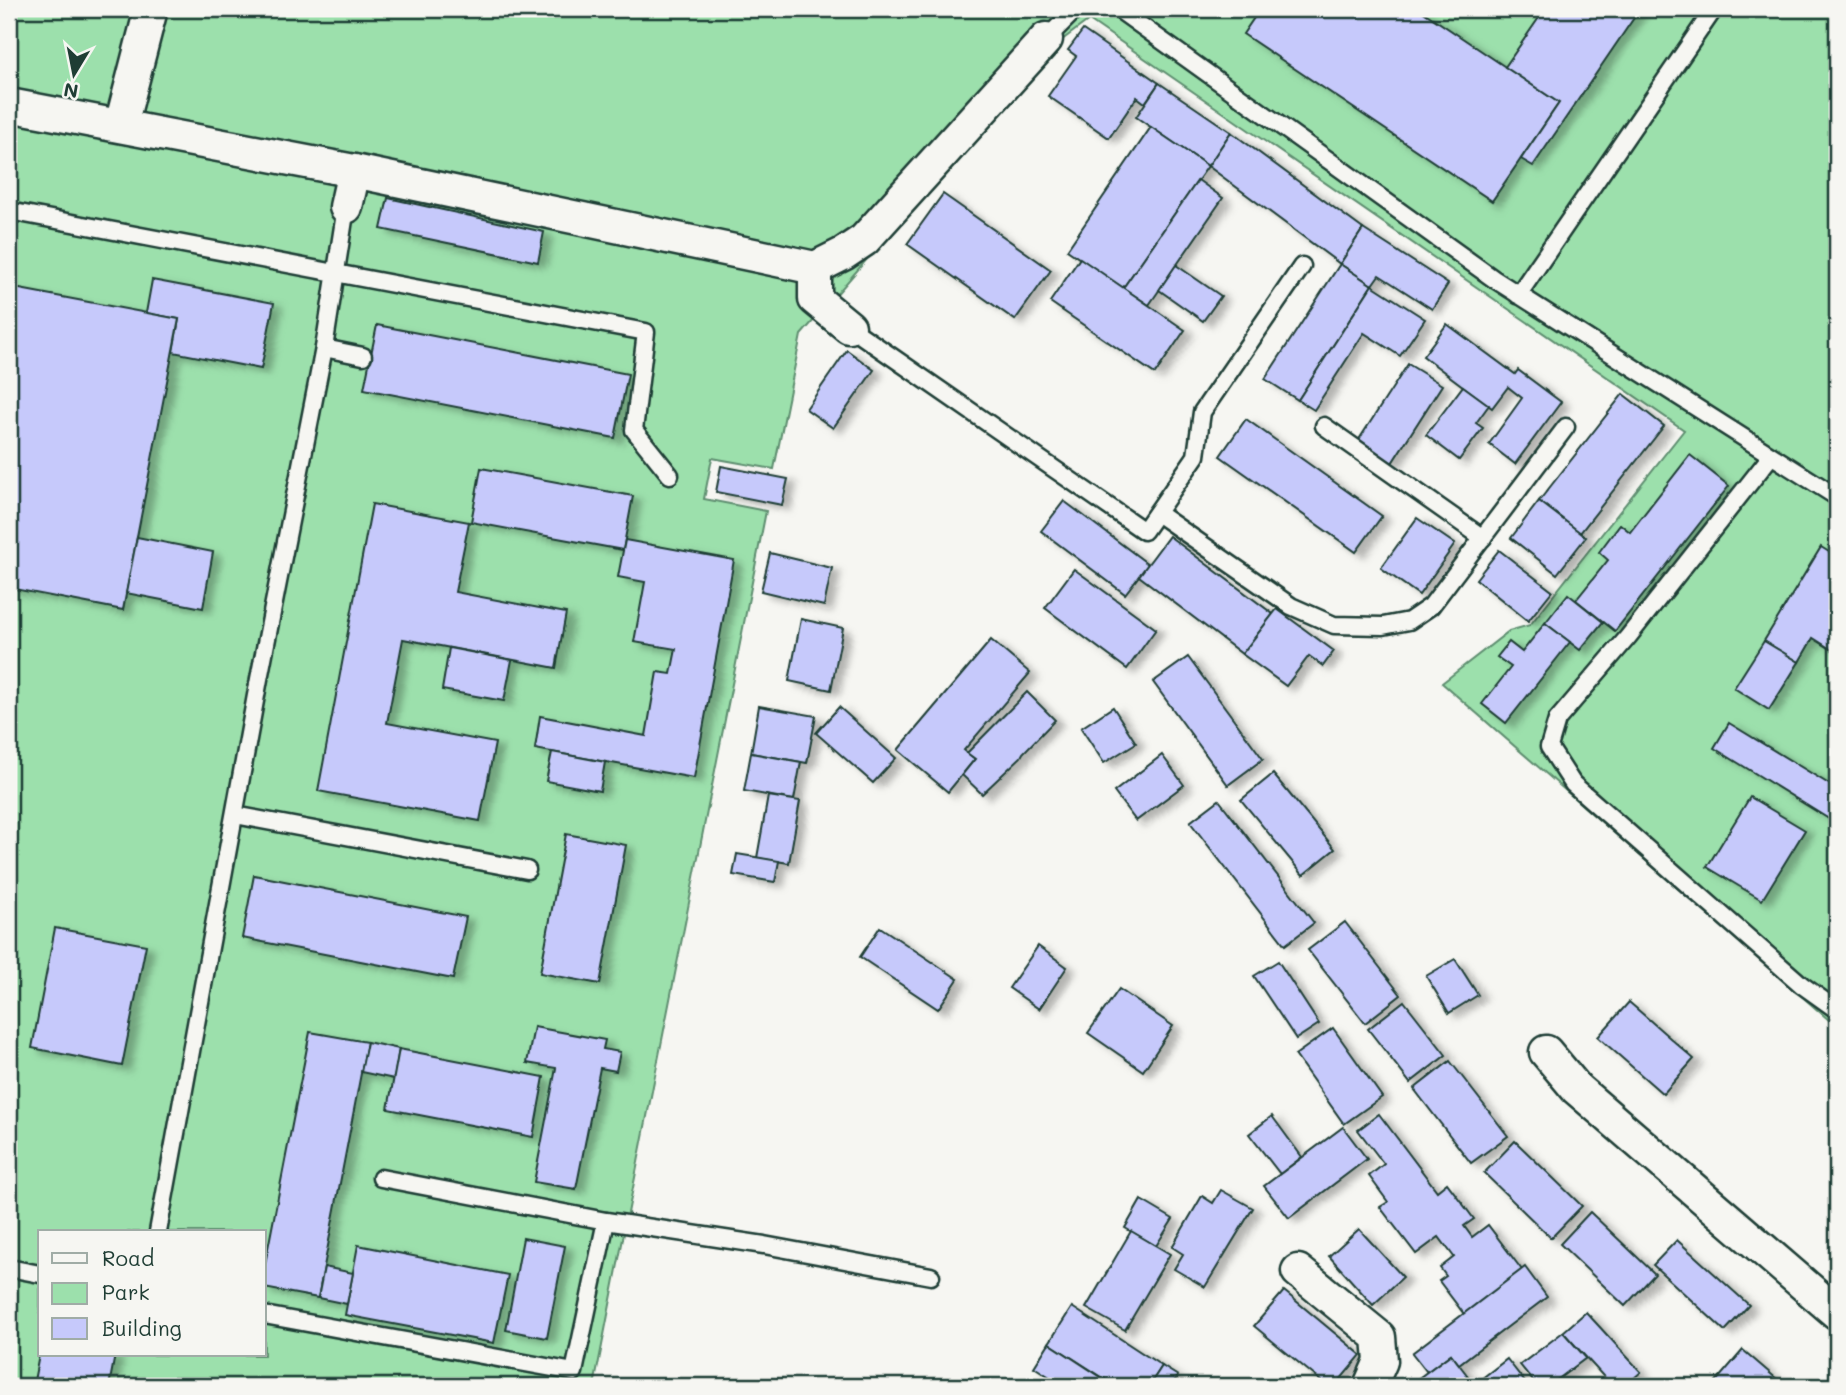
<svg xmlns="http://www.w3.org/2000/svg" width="1846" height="1395" font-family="Mali,sans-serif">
	<defs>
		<filter id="shadow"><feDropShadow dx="8" dy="4.5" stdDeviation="3.5" flood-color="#0004"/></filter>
	</defs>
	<rect width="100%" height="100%" fill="#f6f6f2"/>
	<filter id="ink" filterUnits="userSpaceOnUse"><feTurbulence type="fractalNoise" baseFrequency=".0143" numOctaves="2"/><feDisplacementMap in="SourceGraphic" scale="14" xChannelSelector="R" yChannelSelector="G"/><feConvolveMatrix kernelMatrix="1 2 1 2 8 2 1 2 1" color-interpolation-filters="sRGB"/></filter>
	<g filter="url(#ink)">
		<path fill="#9ce0ac" stroke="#5e8e70" stroke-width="2" fill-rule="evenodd" d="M 9,9 L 1837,9 L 1837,1027 L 1442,683 L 1509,631 L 1530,625 L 1684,430 L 1089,20 L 1050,49 L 801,335 L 774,469 L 712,458 L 704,499 L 766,511 L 594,1386 L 9,1386 ZM 40,1232 L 264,1232 L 264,1355 L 40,1355 Z"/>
		<g fill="#c6c9fb" stroke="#1f3d34" stroke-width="2" filter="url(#shadow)">
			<path d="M 1260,9 L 1419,9 L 1559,103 L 1492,201 L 1243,34 Z"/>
			<path d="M 1545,9 L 1640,9 L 1533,166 L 1521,159 L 1559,103 L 1505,67 Z"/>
			<path d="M 1083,30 L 1159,83 L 1145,103 L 1137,97 L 1109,138 L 1048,96 L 1076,56 L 1068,50 Z"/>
			<path d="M 1159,83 L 1231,132 L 1208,166 L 1136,117 Z"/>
			<path d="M 1151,127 L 1208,166 L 1123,288 L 1067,250 Z"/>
			<path d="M 1231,132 L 1363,229 L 1340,264 L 1208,166 Z"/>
			<path d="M 1198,180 L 1223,198 L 1149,305 L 1123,288 Z"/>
			<path d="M 943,194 L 1051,270 L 1015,320 L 907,244 Z"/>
			<path d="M 388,198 L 544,232 L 538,262 L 381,229 Z"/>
			<path d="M 1363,229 L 1448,284 L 1432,309 L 1379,275 L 1372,285 L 1340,264 Z"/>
			<path d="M 1080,258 L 1185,330 L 1155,374 L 1050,302 Z"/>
			<path d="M 1340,264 L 1372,285 L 1298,400 L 1265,379 Z"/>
			<path d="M 1176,265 L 1221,296 L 1203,321 L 1159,290 Z"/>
			<path d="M 152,280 L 274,303 L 261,369 L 173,352 L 179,319 L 146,313 Z"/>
			<path d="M 1372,285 L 1425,319 L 1400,356 L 1364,333 L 1314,410 L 1298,400 Z"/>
			<path d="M 9,287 L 179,319 L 123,610 L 9,588 Z"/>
			<path d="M 1447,324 L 1515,374 L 1518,370 L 1561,402 L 1515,464 L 1489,444 L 1522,398 L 1508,387 L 1492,408 L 1423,356 Z"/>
			<path d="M 377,325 L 628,374 L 615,438 L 364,389 Z"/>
			<path d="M 847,350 L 874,370 L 833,428 L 806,409 Z"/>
			<path d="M 1408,364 L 1442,385 L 1392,463 L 1358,441 Z"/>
			<path d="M 1463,386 L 1489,405 L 1476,423 L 1483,428 L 1459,460 L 1426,435 Z"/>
			<path d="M 1623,394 L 1664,426 L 1580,533 L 1539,501 Z"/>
			<path d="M 1246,419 L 1382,516 L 1356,552 L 1220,456 Z"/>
			<path d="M 1690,455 L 1729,486 L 1615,631 L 1576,600 L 1608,560 L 1599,552 L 1620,524 L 1630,532 Z"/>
			<path d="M 721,466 L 788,479 L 782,505 L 716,492 Z"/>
			<path d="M 481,468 L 633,496 L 623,550 L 471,522 Z"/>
			<path d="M 1064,501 L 1148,564 L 1125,594 L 1041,531 Z"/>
			<path d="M 1539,501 L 1586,537 L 1557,574 L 1511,538 Z"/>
			<path d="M 372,504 L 469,522 L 455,592 L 566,613 L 556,668 L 403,639 L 387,723 L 495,743 L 480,821 L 318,791 Z"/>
			<path d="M 1417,518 L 1455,544 L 1419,595 L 1381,568 Z"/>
			<path d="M 1169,536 L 1273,614 L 1242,654 L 1139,576 Z"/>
			<path d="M 137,537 L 213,552 L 203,608 L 126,593 Z"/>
			<path d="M 625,540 L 734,560 L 694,778 L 535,749 L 540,716 L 646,736 L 657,672 L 671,674 L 676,649 L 634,642 L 645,582 L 618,577 Z"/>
			<path d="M 1821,547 L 1837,557 L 1837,653 L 1813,638 L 1799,662 L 1764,641 Z"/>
			<path d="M 1499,550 L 1552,591 L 1528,621 L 1476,579 Z"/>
			<path d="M 770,553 L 832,568 L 824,606 L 761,591 Z"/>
			<path d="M 1074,569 L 1156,629 L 1127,669 L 1045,608 Z"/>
			<path d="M 1568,594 L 1603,622 L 1580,650 L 1545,623 Z"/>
			<path d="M 1277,609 L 1334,651 L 1323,666 L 1309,656 L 1286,686 L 1242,654 Z"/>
			<path d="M 801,619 L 843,628 L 831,690 L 789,681 Z"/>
			<path d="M 1545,623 L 1570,642 L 1506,723 L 1482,704 L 1511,667 L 1497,657 L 1509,642 L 1522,652 Z"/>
			<path d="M 991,640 L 1030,673 L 964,750 L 975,759 L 948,792 L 898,750 Z"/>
			<path d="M 1764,641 L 1799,662 L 1769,710 L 1734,688 Z"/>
			<path d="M 449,648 L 512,660 L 504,701 L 442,690 Z"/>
			<path d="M 1188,657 L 1263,759 L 1228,785 L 1153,682 Z"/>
			<path d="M 1027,692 L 1055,720 L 1023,753 L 1021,757 L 982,794 L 962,775 L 975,759 L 967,753 Z"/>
			<path d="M 759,706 L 816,716 L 807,763 L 751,753 Z"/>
			<path d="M 839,707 L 896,758 L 873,783 L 816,733 Z"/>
			<path d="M 1113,707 L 1136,743 L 1104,763 L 1081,728 Z"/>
			<path d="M 1729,723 L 1837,789 L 1837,824 L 1714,748 Z"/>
			<path d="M 552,752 L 605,762 L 600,791 L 546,781 Z"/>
			<path d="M 751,753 L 801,762 L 794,800 L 744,791 Z"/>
			<path d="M 1162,755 L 1184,785 L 1136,821 L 1114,792 Z"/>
			<path d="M 1273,774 L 1335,849 L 1303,875 L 1241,800 Z"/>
			<path d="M 768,796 L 800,801 L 789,863 L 757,858 Z"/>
			<path d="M 1750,797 L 1805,830 L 1762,900 L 1707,867 Z"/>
			<path d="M 1219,800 L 1314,923 L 1285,945 L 1190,822 Z"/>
			<path d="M 566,834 L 626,845 L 600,984 L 540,973 Z"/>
			<path d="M 737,854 L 779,861 L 775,882 L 733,875 Z"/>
			<path d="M 254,875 L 466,917 L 453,979 L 242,938 Z"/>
			<path d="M 1345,922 L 1401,995 L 1365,1023 L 1308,950 Z"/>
			<path d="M 880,927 L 958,979 L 938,1009 L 860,957 Z"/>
			<path d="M 55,928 L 146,945 L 122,1066 L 32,1048 Z"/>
			<path d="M 1038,946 L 1067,967 L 1039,1009 L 1009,988 Z"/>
			<path d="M 1455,959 L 1478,995 L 1449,1013 L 1426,976 Z"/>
			<path d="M 1278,961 L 1319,1024 L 1296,1039 L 1254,976 Z"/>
			<path d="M 1119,989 L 1173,1026 L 1143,1071 L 1088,1033 Z"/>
			<path d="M 1404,1001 L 1446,1055 L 1410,1083 L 1368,1029 Z"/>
			<path d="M 1629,1002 L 1694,1059 L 1663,1094 L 1598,1037 Z"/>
			<path d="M 534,1027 L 605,1040 L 603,1049 L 620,1052 L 616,1071 L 600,1068 L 576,1189 L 534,1182 L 556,1068 L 527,1063 Z"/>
			<path d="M 1333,1028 L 1382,1097 L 1344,1124 L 1295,1055 Z"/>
			<path d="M 310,1032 L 367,1042 L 318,1298 L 264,1288 L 264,1269 Z"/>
			<path d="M 367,1042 L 399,1049 L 394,1079 L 361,1072 Z"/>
			<path d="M 399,1049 L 544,1077 L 533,1137 L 388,1109 Z"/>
			<path d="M 1450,1061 L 1508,1136 L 1471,1163 L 1414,1089 Z"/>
			<path d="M 1379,1114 L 1437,1191 L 1447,1183 L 1474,1219 L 1464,1226 L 1472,1237 L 1488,1225 L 1522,1270 L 1464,1314 L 1439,1281 L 1446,1276 L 1440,1268 L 1454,1257 L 1439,1237 L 1416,1254 L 1380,1207 L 1388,1202 L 1369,1176 L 1384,1164 L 1358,1130 Z"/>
			<path d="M 1272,1116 L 1302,1157 L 1280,1174 L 1249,1134 Z"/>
			<path d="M 1343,1127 L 1367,1159 L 1289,1218 L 1264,1186 Z"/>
			<path d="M 1515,1141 L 1582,1206 L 1551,1238 L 1484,1173 Z"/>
			<path d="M 1221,1190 L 1253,1208 L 1205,1287 L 1174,1269 L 1183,1254 L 1172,1247 L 1202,1196 L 1213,1203 Z"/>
			<path d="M 1141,1200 L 1173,1219 L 1156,1246 L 1125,1228 Z"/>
			<path d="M 1590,1212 L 1655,1274 L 1625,1306 L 1560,1244 Z"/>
			<path d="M 1359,1229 L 1403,1277 L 1373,1305 L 1329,1256 Z"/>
			<path d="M 1131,1231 L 1170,1254 L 1125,1330 L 1086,1308 Z"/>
			<path d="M 523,1238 L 565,1246 L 547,1338 L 506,1330 Z"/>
			<path d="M 1677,1240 L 1749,1305 L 1725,1331 L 1653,1265 Z"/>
			<path d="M 358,1245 L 508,1275 L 494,1343 L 345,1315 Z"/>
			<path d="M 324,1267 L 353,1273 L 347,1304 L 318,1298 Z"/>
			<path d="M 1525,1267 L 1547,1297 L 1459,1364 L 1451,1354 L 1427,1372 L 1412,1353 Z"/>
			<path d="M 1284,1291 L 1361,1355 L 1335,1386 L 1327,1386 L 1254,1326 Z"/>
			<path d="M 1072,1307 L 1162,1366 L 1149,1386 L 1116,1386 L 1049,1343 Z"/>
			<path d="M 1586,1312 L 1641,1372 L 1625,1386 L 1612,1386 L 1563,1332 Z"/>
			<path d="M 1563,1332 L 1586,1358 L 1549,1386 L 1537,1386 L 1520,1365 Z"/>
			<path d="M 1049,1343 L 1110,1383 L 1108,1386 L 1064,1386 L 1034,1367 Z"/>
			<path d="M 40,1350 L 40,1355 L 115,1355 L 109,1386 L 33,1386 Z"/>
			<path d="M 1743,1350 L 1785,1386 L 1712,1386 Z"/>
			<path d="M 1451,1354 L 1471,1380 L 1463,1386 L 1408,1386 Z"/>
			<path d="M 1507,1359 L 1528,1386 L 1472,1386 Z"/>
			<path d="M 1162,1366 L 1178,1376 L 1171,1386 L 1149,1386 Z"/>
		</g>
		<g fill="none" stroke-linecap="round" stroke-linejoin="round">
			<defs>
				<g id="service">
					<path d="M 1118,9 L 1494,279 L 1837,497"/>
					<path d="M 1046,39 L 1076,9"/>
					<path d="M 9,211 L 646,332 L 634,430 L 670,475"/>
					<path d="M 1518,295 L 1714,9"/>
					<path d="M 849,327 L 1144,531 L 1196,456 L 1202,412 L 1302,266"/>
					<path d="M 324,348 L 363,356"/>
					<path d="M 1324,426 L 1483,538"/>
					<path d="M 1771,456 L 1628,637 L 1557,720 L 1549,747 L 1573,784 L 1802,985 L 1837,1010"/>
					<path d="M 1157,513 L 1291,606 L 1334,625 L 1383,626 L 1409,621 L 1431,606 L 1566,427"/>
					<path d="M 235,815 L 527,870"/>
					<path d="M 381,1178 L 606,1221"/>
					<path d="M 158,1232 L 259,679 L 324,348 L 346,207"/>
					<path d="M 9,1268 L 40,1274"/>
					<path d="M 264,1315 L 574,1372 L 606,1221 L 764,1245 L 931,1276"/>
				</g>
				<g id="minor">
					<path d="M 9,105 L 354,171 L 815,268 L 843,254 L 864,240 L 1046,39"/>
					<path d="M 121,125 L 151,9"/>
					<path d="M 346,207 L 354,171"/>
					<path d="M 815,268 L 815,299 L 849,327"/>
					<path d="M 1546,1052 L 1577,1089 L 1837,1313"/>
					<path d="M 1298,1271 L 1379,1337 L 1381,1361 L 1370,1386"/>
				</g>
			</defs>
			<use href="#service" stroke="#1f3d34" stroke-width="21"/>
			<use href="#minor" stroke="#1f3d34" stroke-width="37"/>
			<use href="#service" stroke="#f6f6f2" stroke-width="16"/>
			<use href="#minor" stroke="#f6f6f2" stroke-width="32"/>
		</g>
	</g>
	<rect width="1846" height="1395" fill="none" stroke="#f6f6f2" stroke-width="35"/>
	<rect x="18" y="18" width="1811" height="1360" fill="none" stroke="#1f3d34" stroke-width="2.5" filter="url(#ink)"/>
	<rect x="38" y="1230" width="228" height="126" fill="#f6f6f2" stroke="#a0aca6" stroke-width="2"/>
	<rect x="52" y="1253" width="35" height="10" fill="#f6f6f2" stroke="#a0aca6" stroke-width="2"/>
	<text x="102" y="1266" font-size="21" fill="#1f3d34">Road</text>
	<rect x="52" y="1283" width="35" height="21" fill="#9ce0ac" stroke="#a0aca6" stroke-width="2"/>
	<text x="102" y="1300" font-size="21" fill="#1f3d34">Park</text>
	<rect x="52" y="1318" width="35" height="21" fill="#c6c9fb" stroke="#a0aca6" stroke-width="2"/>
	<text x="102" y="1336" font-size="21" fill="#1f3d34">Building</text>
	<g transform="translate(74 74) rotate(190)" stroke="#f6f6f2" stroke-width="5" paint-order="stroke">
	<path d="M0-5L12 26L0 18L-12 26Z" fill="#1f3d34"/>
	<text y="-10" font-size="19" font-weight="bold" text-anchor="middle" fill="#1f3d34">N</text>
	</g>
</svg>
